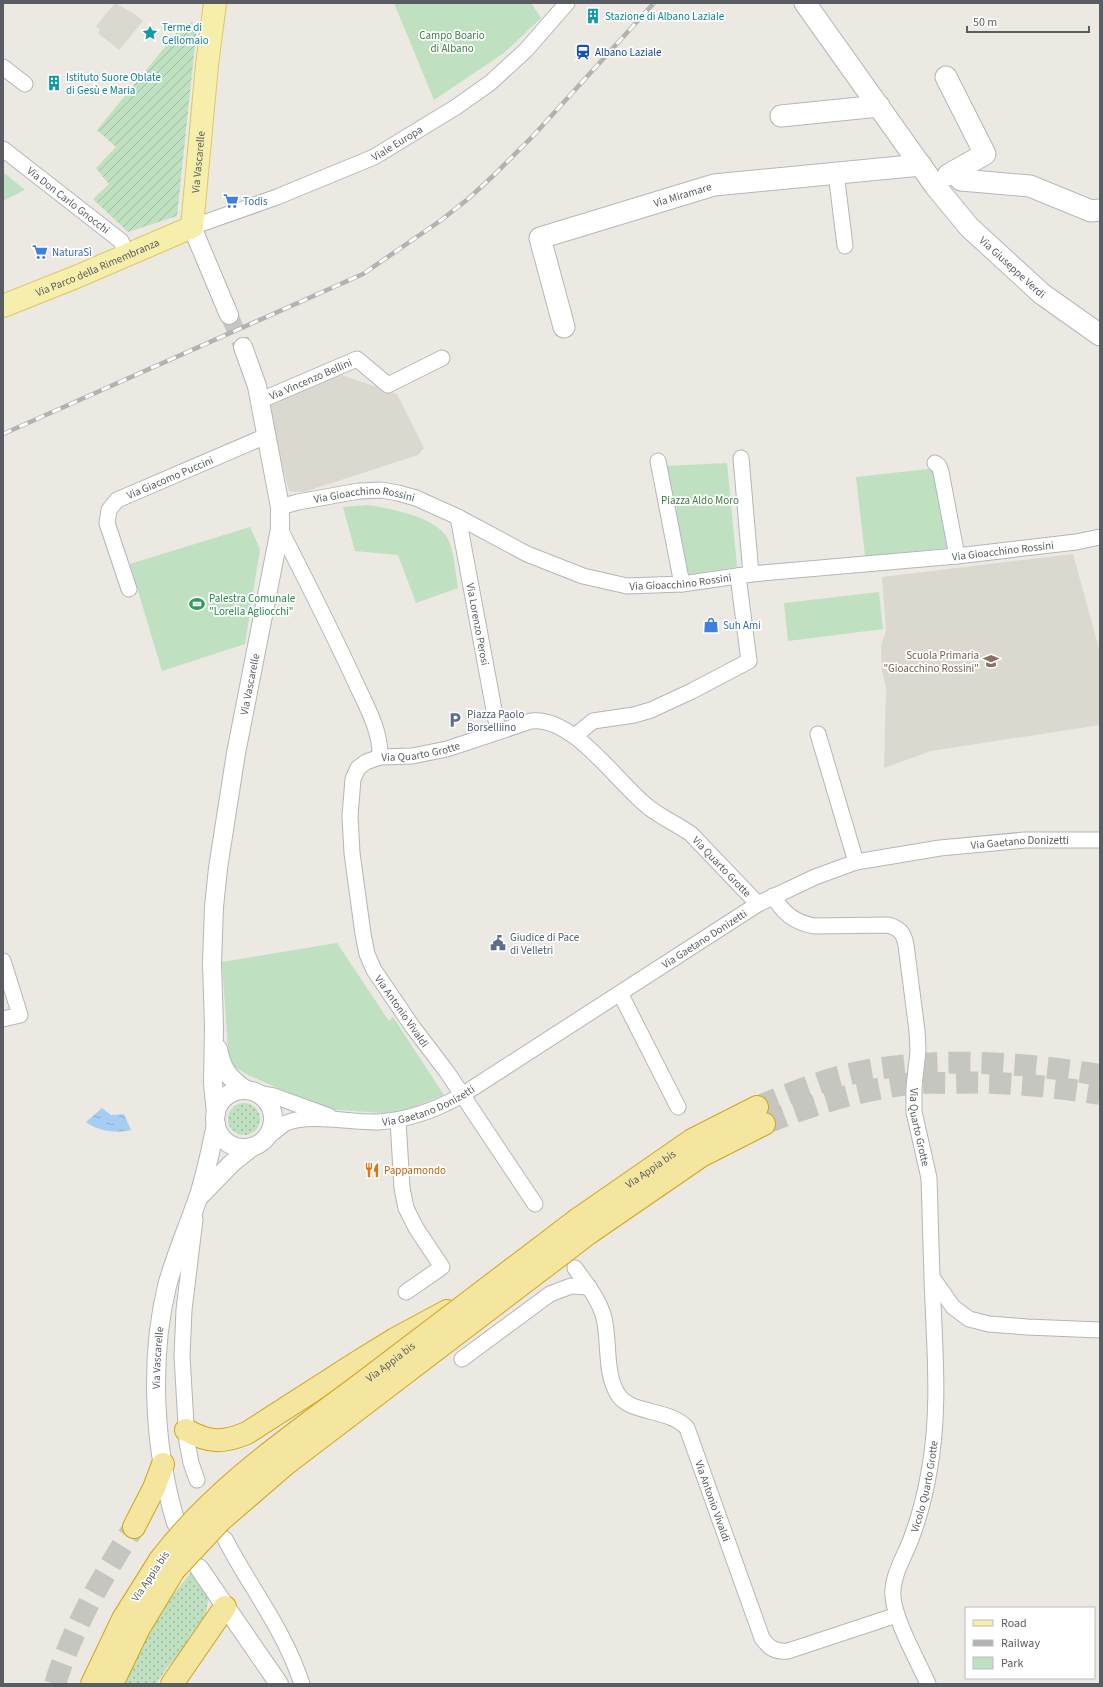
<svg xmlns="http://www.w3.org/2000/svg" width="1103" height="1687" font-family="'Source Sans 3',sans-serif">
	<defs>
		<pattern id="grass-dots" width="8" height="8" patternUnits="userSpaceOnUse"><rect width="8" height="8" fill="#bfe0c1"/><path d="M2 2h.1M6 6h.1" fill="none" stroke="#9eb9a0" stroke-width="1.8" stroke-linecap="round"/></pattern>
		<pattern id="garden-furrows" width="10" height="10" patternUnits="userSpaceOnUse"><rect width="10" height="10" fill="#bfe0c1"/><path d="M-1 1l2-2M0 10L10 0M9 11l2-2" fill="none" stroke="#9eb9a0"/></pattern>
		<pattern id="water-ripples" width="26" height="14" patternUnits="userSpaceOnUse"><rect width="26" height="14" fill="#a6cef5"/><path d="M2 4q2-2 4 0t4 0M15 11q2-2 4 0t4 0" fill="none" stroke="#8aaaca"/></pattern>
	</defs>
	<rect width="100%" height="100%" fill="#ebe9e1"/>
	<g fill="#dad8cf">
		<path d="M 115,3 L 133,13 L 143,21 L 119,50 L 98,33 L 100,30 L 96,26 Z"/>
		<path d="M 339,374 L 397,394 L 424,448 L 418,455 L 304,492 L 289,491 L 267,407 Z"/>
		<path d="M 1073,554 L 1100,652 L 1100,725 L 931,751 L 884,768 L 886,688 L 882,670 L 881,645 L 886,631 L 882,577 Z"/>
	</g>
	<g fill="url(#grass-dots)">
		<circle cx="244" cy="1119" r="16"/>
		<path d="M 194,1569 L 209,1598 L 203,1626 L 166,1669 L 156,1684 L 122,1684 L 144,1638 L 167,1602 Z"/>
	</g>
	<g fill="#bfe0c1">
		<path d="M 394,3 L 531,3 L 541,18 L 504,53 L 434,100 Z"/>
		<path d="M 3,172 L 25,190 L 3,201 Z"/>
		<path d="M 727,463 L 737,567 L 685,575 L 663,466 Z"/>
		<path d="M 937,468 L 949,548 L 865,556 L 856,477 Z"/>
		<path d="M 367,505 C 389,508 437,517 448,539 C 455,554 455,572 458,588 L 416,603 L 398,555 L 355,551 L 343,507 Z"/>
		<path d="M 250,527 L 260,549 L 245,644 L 162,671 L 130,564 Z"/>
		<path d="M 879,592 L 883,629 L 788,641 L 784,603 Z"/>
		<path d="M 337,943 L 389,1021 L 393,1017 L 444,1095 L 396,1114 L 325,1109 L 246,1074 L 229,1063 L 222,962 Z"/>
	</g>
	<path fill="url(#garden-furrows)" d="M 192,22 L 196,35 L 177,216 L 128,232 L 93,199 L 109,184 L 96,168 L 116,147 L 97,130 L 183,25 Z"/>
	<path fill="url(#water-ripples)" d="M 102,1108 L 111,1115 L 124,1114 L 131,1130 C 116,1134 98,1131 86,1122 Z"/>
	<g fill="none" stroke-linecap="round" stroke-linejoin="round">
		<path stroke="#c6c6c1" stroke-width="18" stroke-dasharray="18 9" stroke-linecap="butt" d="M 229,315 L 243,347"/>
		<g stroke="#c6c6c1" stroke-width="22" stroke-dasharray="22 11" stroke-linecap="butt">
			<path d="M 757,1107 C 781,1097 806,1087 831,1079 C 913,1055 1016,1061 1100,1075"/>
			<path d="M 764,1124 C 811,1105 857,1091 907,1084 C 920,1082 935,1083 949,1083 C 1000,1081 1050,1086 1100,1094"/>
			<path d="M 55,1684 C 73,1627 102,1577 134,1527"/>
		</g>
		<defs>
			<g id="minor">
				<path d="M 3,67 L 25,84"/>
				<path id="s1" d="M 3,149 L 121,241 L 127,255"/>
				<path d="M 836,173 L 845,246"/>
				<path id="s2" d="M 192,227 L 277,197 L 374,157 L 456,107 L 490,83 L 526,50 L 567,3"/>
				<path id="s3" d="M 259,401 L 357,359 L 388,385 L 442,358"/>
				<path d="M 741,458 L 751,574"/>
				<path d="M 658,461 L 682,584"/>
				<path d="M 935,463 L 939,466 L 941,472 L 957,556"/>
				<path id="s4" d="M 280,507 L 298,502 L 359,491 L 381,490 L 398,493 L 416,498 L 458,517 L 527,554 L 583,576 L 627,586 L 682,584 L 751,574 L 957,556 L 1076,542 L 1100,537"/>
				<path id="s5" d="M 458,517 L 498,731"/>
				<path d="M 280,529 C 305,578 330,627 353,677 C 364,702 381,729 380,757"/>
				<path id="s6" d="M 129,589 L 107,523 L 109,510 L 117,500 L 266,436"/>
				<path d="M 818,734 L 856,862"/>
				<path d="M 575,736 L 593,721 L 634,715 L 651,710 L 692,691 L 749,661 L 738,576"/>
				<path id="s7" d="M 773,896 C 783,913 794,922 814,926 L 888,925 C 899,928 904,933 906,945 L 917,1031 L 918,1051 L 914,1087 L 914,1112 L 929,1178 L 932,1277 L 953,1307 L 969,1319 L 989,1324 L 1027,1327 L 1100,1330"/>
				<path d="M 3,961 L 20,1015 L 3,1019"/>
				<path d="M 620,993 L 678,1107"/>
				<path d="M 256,1093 L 274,1096 L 329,1116"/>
				<path d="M 398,1120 L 402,1188 L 406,1208 L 416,1228 L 442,1267 L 406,1292"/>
				<path id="s8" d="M 267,1138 C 273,1133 279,1127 286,1123 C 310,1113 352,1123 378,1122 C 408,1120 436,1110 462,1095 L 758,904 L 815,877 L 856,862 L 940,848 L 1025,840 L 1100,840"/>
				<path id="s9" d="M 535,1204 L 447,1072 L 412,1026 L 374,970 L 367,954 L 363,934 L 352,853 L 350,816 L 353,779 L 358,768 L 366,762 L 380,757 L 412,756 L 447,749 L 531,721 C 572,715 617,782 647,806 C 660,817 677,824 691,834 L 758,904"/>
				<path d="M 195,1219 L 184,1310 L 182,1356 L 187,1442 L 191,1463 L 197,1480"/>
				<path id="s10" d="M 575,1268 C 587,1285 599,1299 604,1318 C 610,1343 604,1374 619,1396 C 632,1414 670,1409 687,1428 L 762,1638 C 769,1648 775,1652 788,1651 L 897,1615"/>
				<path d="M 462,1359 L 550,1294 L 571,1286 L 589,1287"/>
				<path d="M 225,1539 C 251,1589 284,1629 302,1684"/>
				<path id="s11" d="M 928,1684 C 918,1661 895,1621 893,1597 C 891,1577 904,1558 911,1539 C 919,1518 925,1495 929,1472 C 941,1409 934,1342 932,1278"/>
			</g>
			<g id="tertiary">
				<path d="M 192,227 L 229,315"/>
				<path d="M 218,1049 C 222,1070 229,1078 246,1090"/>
				<circle cx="244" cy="1119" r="29"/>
				<path id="s12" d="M 216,1114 L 213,1083 L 214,1026 L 212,963 L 214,907 L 218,868 L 236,753 L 280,529 L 280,507 L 257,386 L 243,347"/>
				<path d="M 198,1198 L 232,1163 L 252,1147"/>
				<path id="s13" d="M 176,1523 C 154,1450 149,1360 167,1286 C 175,1256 188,1227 198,1198 C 206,1174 211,1149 216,1124"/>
				<path d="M 199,1568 L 279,1684"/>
			</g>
			<g id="secondary">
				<path id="s14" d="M 805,3 L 936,187 L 969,227 L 1042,294 L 1100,335"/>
				<path d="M 946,77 L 985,154 L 948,175"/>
				<path d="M 781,116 L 879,106"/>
				<path d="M 961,180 L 1030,186 L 1091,211 L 1100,210"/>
				<path id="s15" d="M 564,327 L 540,238 L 714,185 L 921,165"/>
			</g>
			<g id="primary">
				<path id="s16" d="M 3,306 L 76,277 L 192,227 L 207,65 L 215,3"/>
			</g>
			<g id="trunk">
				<path id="s17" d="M 578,1219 L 692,1140 L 757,1107"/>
				<path d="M 589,1233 L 701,1156 L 764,1124"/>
				<path d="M 186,1430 C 209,1443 223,1443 247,1433 L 356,1363 L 395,1339 L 447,1311"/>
				<path d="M 134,1527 L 154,1488 L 163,1464"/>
				<path d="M 92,1684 L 123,1619 L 160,1560"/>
				<path d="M 112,1684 L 139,1628 L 174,1570"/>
				<path d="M 172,1684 L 225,1607"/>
			</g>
		</defs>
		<use href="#minor" stroke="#b3b6ba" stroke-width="17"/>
		<use href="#tertiary" stroke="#b3b6ba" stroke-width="20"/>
		<use href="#secondary" stroke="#b4b7bc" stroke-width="23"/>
		<use href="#primary" stroke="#e1c563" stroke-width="24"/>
		<use href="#trunk" stroke="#d4a417" stroke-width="24"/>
		<use href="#minor" stroke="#fff" stroke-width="15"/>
		<use href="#tertiary" stroke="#fff" stroke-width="18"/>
		<use href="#secondary" stroke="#fff" stroke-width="21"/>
		<use href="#primary" stroke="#f6eeab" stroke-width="22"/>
		<use href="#trunk" stroke="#f4e69e" stroke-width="22"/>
		<defs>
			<path id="rail" d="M 3,434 L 363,274 L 440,221 L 468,199 L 494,175 L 533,136 L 654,3"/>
		</defs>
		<use href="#rail" stroke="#b1b2b2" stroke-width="4.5"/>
		<use href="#rail" stroke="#fff" stroke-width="3" stroke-dasharray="9" stroke-linecap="butt"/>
		<defs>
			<g id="trunk-bridge">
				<path id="s18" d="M 160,1560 C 213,1490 287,1439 357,1387 C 431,1331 504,1275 578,1219"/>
				<path d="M 174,1570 L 221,1520 L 286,1464 L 589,1233"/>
			</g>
		</defs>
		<use href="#trunk-bridge" stroke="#d4a417" stroke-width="24" stroke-linecap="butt"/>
		<use href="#trunk-bridge" stroke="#f4e69e" stroke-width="22"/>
	</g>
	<defs>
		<symbol id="building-bare" viewBox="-9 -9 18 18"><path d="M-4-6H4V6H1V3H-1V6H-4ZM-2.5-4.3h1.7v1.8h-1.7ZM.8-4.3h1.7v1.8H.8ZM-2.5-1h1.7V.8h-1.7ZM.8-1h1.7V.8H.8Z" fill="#0f9aa8" stroke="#fff" stroke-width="2.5" paint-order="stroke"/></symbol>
		<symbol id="sight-bare" viewBox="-9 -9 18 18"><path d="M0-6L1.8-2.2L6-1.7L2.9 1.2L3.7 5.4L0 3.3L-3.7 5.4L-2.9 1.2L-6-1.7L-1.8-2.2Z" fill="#0f9aa8" stroke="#fff" stroke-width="2.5" paint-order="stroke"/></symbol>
		<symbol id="station-bare" viewBox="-9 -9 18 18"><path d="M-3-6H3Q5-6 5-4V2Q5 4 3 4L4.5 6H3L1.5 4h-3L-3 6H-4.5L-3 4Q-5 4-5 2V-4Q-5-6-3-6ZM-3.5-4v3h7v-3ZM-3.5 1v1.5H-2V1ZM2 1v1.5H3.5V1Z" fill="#1a4fb4" stroke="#fff" stroke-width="2.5" paint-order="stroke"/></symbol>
		<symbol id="supermarket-bare" viewBox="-9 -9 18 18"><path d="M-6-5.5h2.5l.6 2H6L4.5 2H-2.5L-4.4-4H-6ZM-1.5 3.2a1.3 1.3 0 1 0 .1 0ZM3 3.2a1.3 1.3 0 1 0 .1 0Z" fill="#3f7fe0" stroke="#fff" stroke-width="2.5" paint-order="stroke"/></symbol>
		<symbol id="stadium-bare" viewBox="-9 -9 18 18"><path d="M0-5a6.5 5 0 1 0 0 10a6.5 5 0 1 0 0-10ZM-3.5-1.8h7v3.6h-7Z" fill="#2e9e5b" stroke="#fff" stroke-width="2.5" paint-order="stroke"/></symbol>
		<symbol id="shop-bare" viewBox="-9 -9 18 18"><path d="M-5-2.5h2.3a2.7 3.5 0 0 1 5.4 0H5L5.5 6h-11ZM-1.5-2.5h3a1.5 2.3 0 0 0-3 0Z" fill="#3f7fe0" stroke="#fff" stroke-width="2.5" paint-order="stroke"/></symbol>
		<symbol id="school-bare" viewBox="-9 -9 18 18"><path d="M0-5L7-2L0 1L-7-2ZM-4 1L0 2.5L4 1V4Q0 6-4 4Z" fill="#8d6e63" stroke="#fff" stroke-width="2.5" paint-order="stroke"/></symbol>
		<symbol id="parking-bare" viewBox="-9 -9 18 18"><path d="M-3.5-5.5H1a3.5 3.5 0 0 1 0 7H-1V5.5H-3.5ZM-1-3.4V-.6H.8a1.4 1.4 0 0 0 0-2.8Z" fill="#5c6f8a" stroke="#fff" stroke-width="2.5" paint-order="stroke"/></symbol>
		<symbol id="civic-bare" viewBox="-9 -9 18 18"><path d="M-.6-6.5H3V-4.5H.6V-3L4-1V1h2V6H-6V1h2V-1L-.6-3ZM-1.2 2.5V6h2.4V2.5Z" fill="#5c6f8a" stroke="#fff" stroke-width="2.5" paint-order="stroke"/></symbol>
		<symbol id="restaurant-bare" viewBox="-9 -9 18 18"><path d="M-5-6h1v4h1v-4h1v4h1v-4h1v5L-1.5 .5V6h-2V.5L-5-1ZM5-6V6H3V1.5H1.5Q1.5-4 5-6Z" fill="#e8710a" stroke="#fff" stroke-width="2.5" paint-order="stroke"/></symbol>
	</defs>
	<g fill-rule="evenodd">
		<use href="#building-bare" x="582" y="5" width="22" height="22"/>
		<use href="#sight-bare" x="139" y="22" width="22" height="22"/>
		<use href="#station-bare" x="572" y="41" width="22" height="22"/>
		<use href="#building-bare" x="43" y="72" width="22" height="22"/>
		<use href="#supermarket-bare" x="220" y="190" width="22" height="22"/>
		<use href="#supermarket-bare" x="29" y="241" width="22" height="22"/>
		<use href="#stadium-bare" x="186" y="593" width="22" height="22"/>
		<use href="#shop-bare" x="700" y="614" width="22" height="22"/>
		<use href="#school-bare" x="980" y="650" width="22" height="22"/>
		<use href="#parking-bare" x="444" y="709" width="22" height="22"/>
		<use href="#civic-bare" x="487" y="932" width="22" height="22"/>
		<use href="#restaurant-bare" x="361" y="1159" width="22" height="22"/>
	</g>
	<g text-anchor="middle" stroke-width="3.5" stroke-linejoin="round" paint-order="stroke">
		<g font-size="11" fill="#0d838f" stroke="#fff" text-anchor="start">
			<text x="605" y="20">Stazione di Albano Laziale</text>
			<text x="162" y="31">Terme di<tspan x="162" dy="13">Cellomaio</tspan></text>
			<text x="66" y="81">Istituto Suore Oblate<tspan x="66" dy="13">di Gesù e Maria</tspan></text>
		</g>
		<g font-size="11" fill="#3c7c43" stroke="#fff">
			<text x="452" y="39">Campo Boario<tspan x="452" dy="13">di Albano</tspan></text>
			<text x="700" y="504">Piazza Aldo Moro</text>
		</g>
		<g font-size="11" fill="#164399" stroke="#fff" text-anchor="start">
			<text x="595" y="56">Albano Laziale</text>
		</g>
		<g font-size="11" fill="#595c60" stroke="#fff">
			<text dy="4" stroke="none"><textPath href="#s2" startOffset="222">Viale Europa</textPath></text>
			<text dy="4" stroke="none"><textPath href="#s16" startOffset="270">Via Vascarelle</textPath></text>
			<text dy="4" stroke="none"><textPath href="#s15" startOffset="241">Via Miramare</textPath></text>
			<text dy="4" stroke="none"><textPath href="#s1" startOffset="83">Via Don Carlo Gnocchi</textPath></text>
			<text dy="4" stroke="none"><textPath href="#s16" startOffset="102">Via Parco della Rimembranza</textPath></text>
			<text dy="4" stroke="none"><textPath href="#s14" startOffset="337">Via Giuseppe Verdi</textPath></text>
			<text dy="4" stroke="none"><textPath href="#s3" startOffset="56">Via Vincenzo Bellini</textPath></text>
			<text dy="4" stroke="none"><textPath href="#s6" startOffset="153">Via Giacomo Puccini</textPath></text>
			<text dy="4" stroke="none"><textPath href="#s4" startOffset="86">Via Gioacchino Rossini</textPath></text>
			<text dy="4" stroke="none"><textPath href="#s4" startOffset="746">Via Gioacchino Rossini</textPath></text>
			<text dy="4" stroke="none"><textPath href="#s4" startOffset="422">Via Gioacchino Rossini</textPath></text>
			<text dy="4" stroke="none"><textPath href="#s5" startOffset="109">Via Lorenzo Perosi</textPath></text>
			<text dy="4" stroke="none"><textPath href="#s12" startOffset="433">Via Vascarelle</textPath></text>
			<text dy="4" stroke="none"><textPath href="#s9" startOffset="556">Via Quarto Grotte</textPath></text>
			<text dy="4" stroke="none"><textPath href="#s8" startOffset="830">Via Gaetano Donizetti</textPath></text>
			<text dy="4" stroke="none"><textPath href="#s9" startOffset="916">Via Quarto Grotte</textPath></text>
			<text dy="4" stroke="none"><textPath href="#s8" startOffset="494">Via Gaetano Donizetti</textPath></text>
			<text transform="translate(402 1011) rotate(55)" y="4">Via Antonio Vivaldi</text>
			<text dy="4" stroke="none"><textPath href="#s8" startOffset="170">Via Gaetano Donizetti</textPath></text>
			<text dy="4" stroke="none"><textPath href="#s7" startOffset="339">Via Quarto Grotte</textPath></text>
			<text dy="4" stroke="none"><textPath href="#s17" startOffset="88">Via Appia bis</textPath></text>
			<text dy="4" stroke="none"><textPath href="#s13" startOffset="167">Via Vascarelle</textPath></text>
			<text dy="4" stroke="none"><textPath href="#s18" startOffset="305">Via Appia bis</textPath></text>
			<text dy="4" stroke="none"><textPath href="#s11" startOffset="210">Vicolo Quarto Grotte</textPath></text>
			<text dy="4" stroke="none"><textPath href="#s10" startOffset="292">Via Antonio Vivaldi</textPath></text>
			<text transform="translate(150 1576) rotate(-56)" y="4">Via Appia bis</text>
		</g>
		<g font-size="11" fill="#366cbe" stroke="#fff" text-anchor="start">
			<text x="243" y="205">Todis</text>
			<text x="52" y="256">NaturaSì</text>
			<text x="723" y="629">Suh Ami</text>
		</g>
		<g font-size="11" fill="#27864d" stroke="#fff" text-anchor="start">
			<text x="209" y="602">Palestra Comunale<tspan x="209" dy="13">"Lorella Agliocchi"</tspan></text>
		</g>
		<g font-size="11" fill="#785e54" stroke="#fff" text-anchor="end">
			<text x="979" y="659">Scuola Primaria<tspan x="979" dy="13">"Gioacchino Rossini"</tspan></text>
		</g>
		<g font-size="11" fill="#4e5e75" stroke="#fff" text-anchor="start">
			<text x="467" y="718">Piazza Paolo<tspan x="467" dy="13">Borselliino</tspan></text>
			<text x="510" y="941">Giudice di Pace<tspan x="510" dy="13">di Velletri</tspan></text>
		</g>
		<g font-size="11" fill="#c56008" stroke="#fff" text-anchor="start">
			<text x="384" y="1174">Pappamondo</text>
		</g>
	</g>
	<rect width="1103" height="1687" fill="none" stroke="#595c60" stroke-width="8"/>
	<rect x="965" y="1607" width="130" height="72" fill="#ffffff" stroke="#bdbebf"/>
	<rect x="973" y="1620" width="20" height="6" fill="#f6eeab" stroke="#bdbebf"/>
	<text x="1001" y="1627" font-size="12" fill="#595c60">Road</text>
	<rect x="973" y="1640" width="20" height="6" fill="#b1b2b2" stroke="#bdbebf"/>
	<text x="1001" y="1647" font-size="12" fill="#595c60">Railway</text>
	<rect x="973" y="1657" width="20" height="12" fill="#bfe0c1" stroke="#bdbebf"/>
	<text x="1001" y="1667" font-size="12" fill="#595c60">Park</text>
	<path d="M967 26v6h122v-6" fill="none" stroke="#595c60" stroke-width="2"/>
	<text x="973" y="26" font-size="12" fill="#595c60" stroke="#ffffff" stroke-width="3" paint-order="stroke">50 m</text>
</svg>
